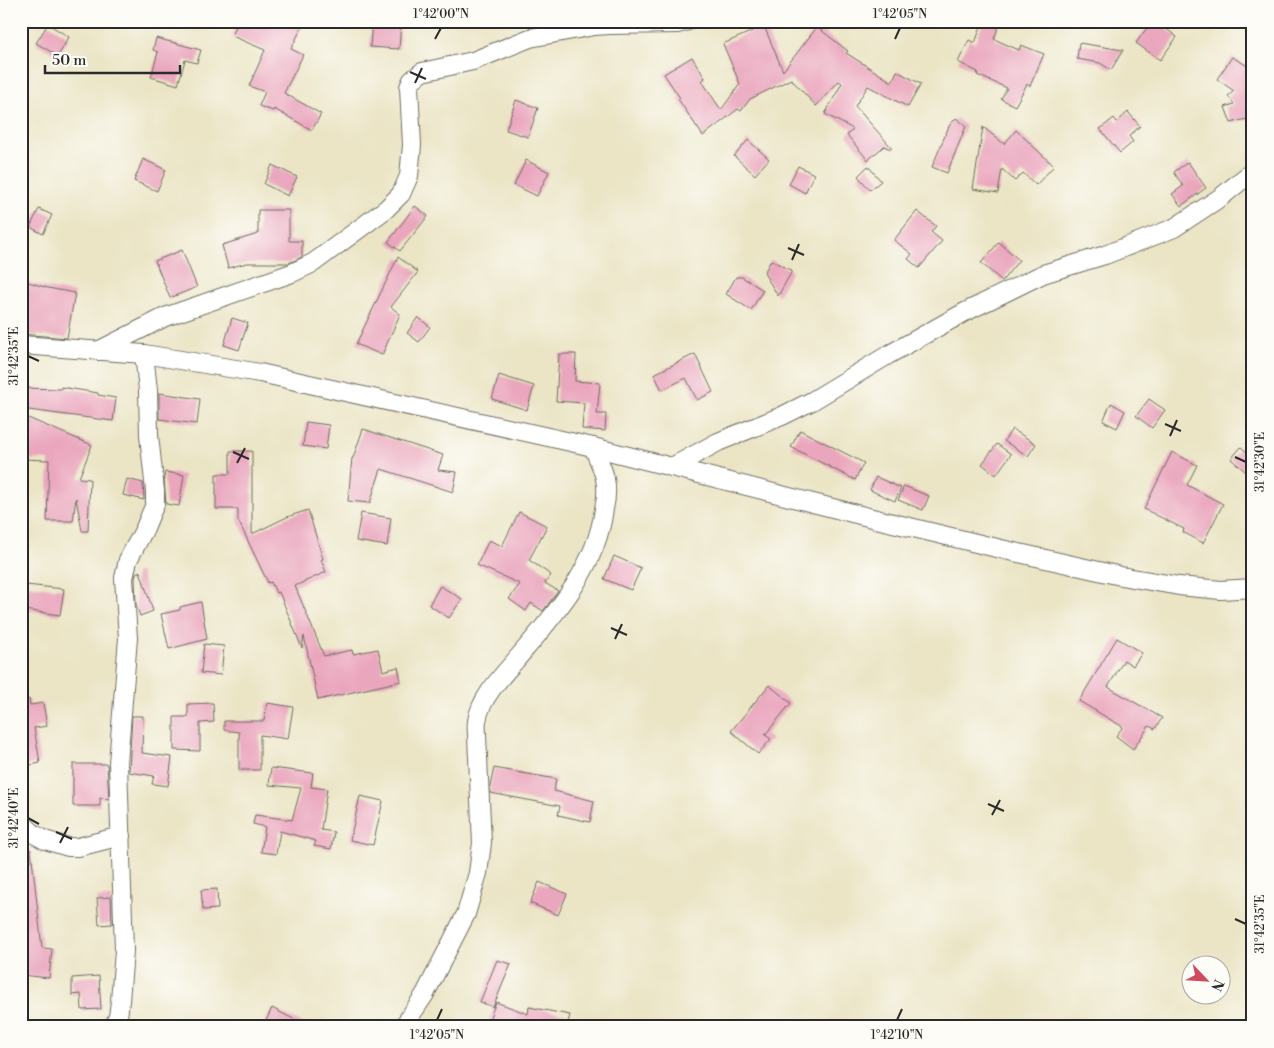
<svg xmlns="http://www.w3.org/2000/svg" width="1274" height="1048" font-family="'Libre Bodoni',serif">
	<rect width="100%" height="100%" fill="#fdfcf7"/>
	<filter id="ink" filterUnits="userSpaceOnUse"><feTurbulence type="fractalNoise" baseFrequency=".02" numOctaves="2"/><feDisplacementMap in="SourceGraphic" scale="10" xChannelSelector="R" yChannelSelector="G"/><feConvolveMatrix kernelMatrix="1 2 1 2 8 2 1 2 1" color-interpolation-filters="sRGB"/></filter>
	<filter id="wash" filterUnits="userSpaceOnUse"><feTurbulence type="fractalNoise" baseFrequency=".0096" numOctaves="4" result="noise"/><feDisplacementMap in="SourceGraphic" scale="20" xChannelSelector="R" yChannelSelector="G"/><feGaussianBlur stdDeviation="1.12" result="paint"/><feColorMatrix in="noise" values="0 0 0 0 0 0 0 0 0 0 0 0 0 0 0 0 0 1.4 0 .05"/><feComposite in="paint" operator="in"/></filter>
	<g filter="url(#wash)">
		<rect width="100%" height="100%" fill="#ebe5c6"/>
		<g id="blocks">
			<g fill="#eaa6bd">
				<path d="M 238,21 L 305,21 L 291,49 L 303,55 L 284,93 L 321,114 L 312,130 L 274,109 L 273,111 L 259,106 L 265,92 L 249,86 L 265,50 L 232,36 Z"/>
				<path d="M 372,21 L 401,21 L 399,49 L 370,47 Z"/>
				<path d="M 983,21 L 988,21 L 999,25 L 994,39 L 1019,50 L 1021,45 L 1044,54 L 1030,86 L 1027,84 L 1015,106 L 1001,99 L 1007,88 L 977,75 L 978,72 L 958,62 L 969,40 L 975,43 Z"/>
				<path d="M 1152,21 L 1156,21 L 1177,37 L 1160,60 L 1136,43 Z"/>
				<path d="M 48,24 L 69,37 L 58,56 L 36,43 Z"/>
				<path d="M 764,26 L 783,71 L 817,27 L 848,51 L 846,53 L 892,82 L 897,71 L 921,84 L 908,107 L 868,86 L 855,106 L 892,148 L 891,149 L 884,146 L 868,160 L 847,135 L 853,129 L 825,114 L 842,83 L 839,81 L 816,106 L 791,79 L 750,99 L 741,111 L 738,109 L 703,136 L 678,99 L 680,98 L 664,74 L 692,57 L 705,78 L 702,81 L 721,110 L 740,84 L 723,44 Z"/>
				<path d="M 156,38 L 201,50 L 197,63 L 185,60 L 178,85 L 151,77 L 158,52 L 153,50 Z"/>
				<path d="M 1079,43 L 1123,50 L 1111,70 L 1100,63 L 1077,59 Z"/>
				<path d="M 1232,57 L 1253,69 L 1253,125 L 1247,119 L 1231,123 L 1225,107 L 1234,104 L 1228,96 L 1234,91 L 1217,79 Z"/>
				<path d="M 516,100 L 538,108 L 528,137 L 506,130 Z"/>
				<path d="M 1128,112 L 1140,126 L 1129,136 L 1133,142 L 1120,153 L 1100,129 L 1114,118 L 1117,122 Z"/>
				<path d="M 956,118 L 966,126 L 947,173 L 932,167 L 949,126 Z"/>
				<path d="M 983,127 L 1004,144 L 1016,130 L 1054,166 L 1036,185 L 1023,173 L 1015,181 L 1002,169 L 998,193 L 973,189 Z"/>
				<path d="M 748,140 L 769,159 L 755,175 L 734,156 Z"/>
				<path d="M 143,159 L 166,170 L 157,191 L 134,181 Z"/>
				<path d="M 526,160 L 549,172 L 537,196 L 514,185 Z"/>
				<path d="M 1188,162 L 1206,188 L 1181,206 L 1172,194 L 1183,186 L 1174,172 Z"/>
				<path d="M 272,165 L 297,177 L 288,196 L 264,184 Z"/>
				<path d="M 798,166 L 814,174 L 805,193 L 789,184 Z"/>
				<path d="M 868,166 L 881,181 L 870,190 L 858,176 Z"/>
				<path d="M 415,206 L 428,216 L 400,251 L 388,242 Z"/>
				<path d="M 39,209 L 52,215 L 43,234 L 30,227 Z"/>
				<path d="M 258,210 L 289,210 L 289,241 L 302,241 L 302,257 L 289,263 L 247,263 L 228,268 L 222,245 L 258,234 Z"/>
				<path d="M 917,211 L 936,226 L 931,232 L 942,241 L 919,268 L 908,259 L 912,254 L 894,240 Z"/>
				<path d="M 999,242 L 1019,260 L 1002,281 L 981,263 Z"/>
				<path d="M 182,250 L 197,287 L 170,298 L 155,261 Z"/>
				<path d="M 398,257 L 418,272 L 391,307 L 400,314 L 382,355 L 356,344 Z"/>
				<path d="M 771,260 L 792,271 L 778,296 L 764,273 Z"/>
				<path d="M 736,277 L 742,277 L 763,290 L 751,310 L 726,294 Z"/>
				<path d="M 28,282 L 48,288 L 75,293 L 67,338 L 21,334 L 21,306 Z"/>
				<path d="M 418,317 L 430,327 L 419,342 L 407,333 Z"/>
				<path d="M 232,318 L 248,323 L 239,350 L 224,345 Z"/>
				<path d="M 559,354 L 576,354 L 575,381 L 600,383 L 597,414 L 606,414 L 605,431 L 582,429 L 584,403 L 556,401 Z"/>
				<path d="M 695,354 L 713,392 L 697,400 L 686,378 L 662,390 L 654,374 Z"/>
				<path d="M 499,375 L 534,386 L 527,410 L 492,399 Z"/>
				<path d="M 61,387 L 98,393 L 98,395 L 116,398 L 113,421 L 21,409 L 21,388 L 61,389 Z"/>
				<path d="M 159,393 L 200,399 L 197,424 L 159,419 Z"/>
				<path d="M 1149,399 L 1165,410 L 1152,428 L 1136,416 Z"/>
				<path d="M 1111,403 L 1125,411 L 1117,428 L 1103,421 Z"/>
				<path d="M 21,415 L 92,445 L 79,478 L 90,479 L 88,531 L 82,531 L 76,498 L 73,521 L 47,521 L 49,460 L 21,459 Z"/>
				<path d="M 306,422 L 329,425 L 326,449 L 303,446 Z"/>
				<path d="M 363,429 L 443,455 L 438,470 L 457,472 L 453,492 L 381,469 L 370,503 L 348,501 L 352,458 L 353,458 Z"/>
				<path d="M 1012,429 L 1036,444 L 1028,456 L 1004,441 Z"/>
				<path d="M 800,430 L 864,463 L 855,480 L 791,447 Z"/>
				<path d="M 997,444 L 1011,454 L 996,475 L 982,464 Z"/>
				<path d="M 1241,447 L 1253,457 L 1253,478 L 1231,459 Z"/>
				<path d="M 230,451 L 252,451 L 252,534 L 287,517 L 308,510 L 323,559 L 321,560 L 326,572 L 295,586 L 324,656 L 352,650 L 353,654 L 378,649 L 383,671 L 398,667 L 401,681 L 318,700 L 304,636 L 302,648 L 279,592 L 276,593 L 271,582 L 268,583 L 238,520 L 238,509 L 216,509 L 216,474 L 230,474 Z"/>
				<path d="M 1172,452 L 1197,465 L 1187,485 L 1223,504 L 1203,543 L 1183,532 L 1184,529 L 1144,509 Z"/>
				<path d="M 165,472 L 184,475 L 179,506 L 166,504 L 164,478 Z"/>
				<path d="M 876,477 L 901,488 L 895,501 L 870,490 Z"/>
				<path d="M 127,479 L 143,483 L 144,500 L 123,495 Z"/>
				<path d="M 904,486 L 929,496 L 923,510 L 898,500 Z"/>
				<path d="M 519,512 L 547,526 L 529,560 L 551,575 L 545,583 L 558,591 L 543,611 L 531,603 L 526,611 L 509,599 L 520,584 L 477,565 L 489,540 L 502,546 Z"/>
				<path d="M 361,513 L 391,518 L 387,546 L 356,541 Z"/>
				<path d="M 614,556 L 641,568 L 631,590 L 604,579 Z"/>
				<path d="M 140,571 L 153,611 L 140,616 L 136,605 L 135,579 L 136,573 Z"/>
				<path d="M 26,585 L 64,589 L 60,615 L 24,610 Z"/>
				<path d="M 440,586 L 462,599 L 449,618 L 429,605 Z"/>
				<path d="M 201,602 L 207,639 L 169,649 L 161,614 L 180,610 L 180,607 Z"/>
				<path d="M 1117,638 L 1142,653 L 1133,666 L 1124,660 L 1108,687 L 1162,718 L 1155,729 L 1149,726 L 1133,749 L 1116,736 L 1123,727 L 1079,701 Z"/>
				<path d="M 204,644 L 224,646 L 221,675 L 201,673 Z"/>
				<path d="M 769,685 L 791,703 L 765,735 L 771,739 L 758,754 L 731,731 Z"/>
				<path d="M 29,699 L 30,705 L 43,703 L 47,726 L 34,728 L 40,763 L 21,767 L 21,700 Z"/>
				<path d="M 213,703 L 214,722 L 200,723 L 200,751 L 174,750 L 174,717 L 188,717 L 188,704 Z"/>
				<path d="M 267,703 L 293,707 L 288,739 L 260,735 L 260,770 L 239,770 L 239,732 L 224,730 L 224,721 L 264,721 Z"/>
				<path d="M 132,716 L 143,716 L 142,753 L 172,757 L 168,786 L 152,784 L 154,776 L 129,772 Z"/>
				<path d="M 73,764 L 107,764 L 109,799 L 100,798 L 100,806 L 73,806 Z"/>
				<path d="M 271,768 L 313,773 L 311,787 L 327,789 L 321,830 L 334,832 L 331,849 L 314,846 L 316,841 L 280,831 L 276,854 L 261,852 L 265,827 L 253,824 L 255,815 L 292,820 L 301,788 L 269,785 Z"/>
				<path d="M 494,768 L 556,779 L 554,791 L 594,801 L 590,822 L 558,815 L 560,806 L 490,793 L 490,786 Z"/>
				<path d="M 360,796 L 383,801 L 373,845 L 350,840 Z"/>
				<path d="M 21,850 L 31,850 L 42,948 L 52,949 L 49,978 L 21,975 Z"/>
				<path d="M 539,882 L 567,894 L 558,915 L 530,903 Z"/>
				<path d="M 217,889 L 218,909 L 203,910 L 201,890 Z"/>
				<path d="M 111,897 L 112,924 L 99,925 L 97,898 Z"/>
				<path d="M 497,960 L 511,964 L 493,1007 L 480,1002 Z"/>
				<path d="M 99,976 L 101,1009 L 82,1010 L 81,994 L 72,995 L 72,978 Z"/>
				<path d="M 496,1002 L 528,1014 L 529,1007 L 570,1015 L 567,1027 L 486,1027 Z"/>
				<path d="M 272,1008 L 309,1027 L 263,1027 Z"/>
			</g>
		</g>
	</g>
	<g filter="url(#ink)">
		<use href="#blocks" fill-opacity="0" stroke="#6e6c61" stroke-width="1"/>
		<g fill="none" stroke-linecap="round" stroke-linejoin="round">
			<defs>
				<g id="street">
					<path d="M 21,345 L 144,354 L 260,373 L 593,447 L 868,517 L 1001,549 L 1121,576 L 1179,586 L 1221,590 L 1253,588"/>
					<path d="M 98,351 L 165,317 L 292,273 L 313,263 L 386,209 L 401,194 L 409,176 L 412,145 L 409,87 L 412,80 L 422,72 L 473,61 L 530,38 L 594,26 L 609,25 L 677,24 L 688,21"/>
					<path d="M 672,467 L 718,442 L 782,416 L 812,401 L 888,355 L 965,312 L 1043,274 L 1105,255 L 1174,228 L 1221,197 L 1253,171"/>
					<path d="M 21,822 L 34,834 L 45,840 L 68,847 L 78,847 L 121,836"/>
					<path d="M 113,1027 L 118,1017 L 120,1001 L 124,951 L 118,763 L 128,638 L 124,578 L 128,560 L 144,530 L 155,504 L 155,491 L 149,435 L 148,390 L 144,354"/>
					<path d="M 403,1027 L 425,994 L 466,914 L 478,873 L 482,843 L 477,736 C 477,731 476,726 477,721 C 480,699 501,677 515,661 C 554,615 596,570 604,509 C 606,500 607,488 605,479 C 603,468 597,457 593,447"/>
				</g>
			</defs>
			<use href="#street" stroke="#6e6c61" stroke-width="20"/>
			<use href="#street" stroke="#fff" stroke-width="18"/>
		</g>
	</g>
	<path fill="none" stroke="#2b2b2b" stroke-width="2" d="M 435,39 L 441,28M 895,39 L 900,28M 410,72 L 426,79M 415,83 L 422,68M 788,248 L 804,255M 792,260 L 799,244M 28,356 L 39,361M 1165,424 L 1181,431M 1170,436 L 1177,420M 233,452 L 249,459M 1235,457 L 1246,462M 237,463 L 245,448M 611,628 L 627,635M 615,639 L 622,624M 988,804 L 1004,811M 992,815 L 1000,800M 28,818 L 39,824M 56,832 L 72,839M 60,843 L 68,827M 1235,919 L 1246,924M 437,1020 L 442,1009M 897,1020 L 902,1009"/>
	<rect width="1274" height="1048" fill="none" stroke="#fdfcf7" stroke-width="55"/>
	<g transform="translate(1206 980) rotate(115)"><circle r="24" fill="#fdfcf7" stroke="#a9a8a5"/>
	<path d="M0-4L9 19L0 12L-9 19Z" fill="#d1495b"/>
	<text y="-8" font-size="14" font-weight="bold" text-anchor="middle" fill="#2b2b2b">N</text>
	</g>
	<path d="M45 65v8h135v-8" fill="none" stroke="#2b2b2b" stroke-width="2.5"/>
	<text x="52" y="65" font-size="15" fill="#2b2b2b" stroke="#fdfcf7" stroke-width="4" paint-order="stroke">50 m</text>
	<rect x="28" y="28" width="1218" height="992" fill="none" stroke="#2b2b2b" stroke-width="2"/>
	<g font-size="12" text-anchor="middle" fill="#2b2b2b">
		<text x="441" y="18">1°42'00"N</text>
		<text x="900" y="18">1°42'05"N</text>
		<text transform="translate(14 356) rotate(-90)" y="4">31°42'35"E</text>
		<text transform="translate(1260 462) rotate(-90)" y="4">31°42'30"E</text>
		<text transform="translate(14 818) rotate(-90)" y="4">31°42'40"E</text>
		<text transform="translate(1260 924) rotate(-90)" y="4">31°42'35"E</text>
		<text x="437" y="1039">1°42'05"N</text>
		<text x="897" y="1039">1°42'10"N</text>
	</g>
</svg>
